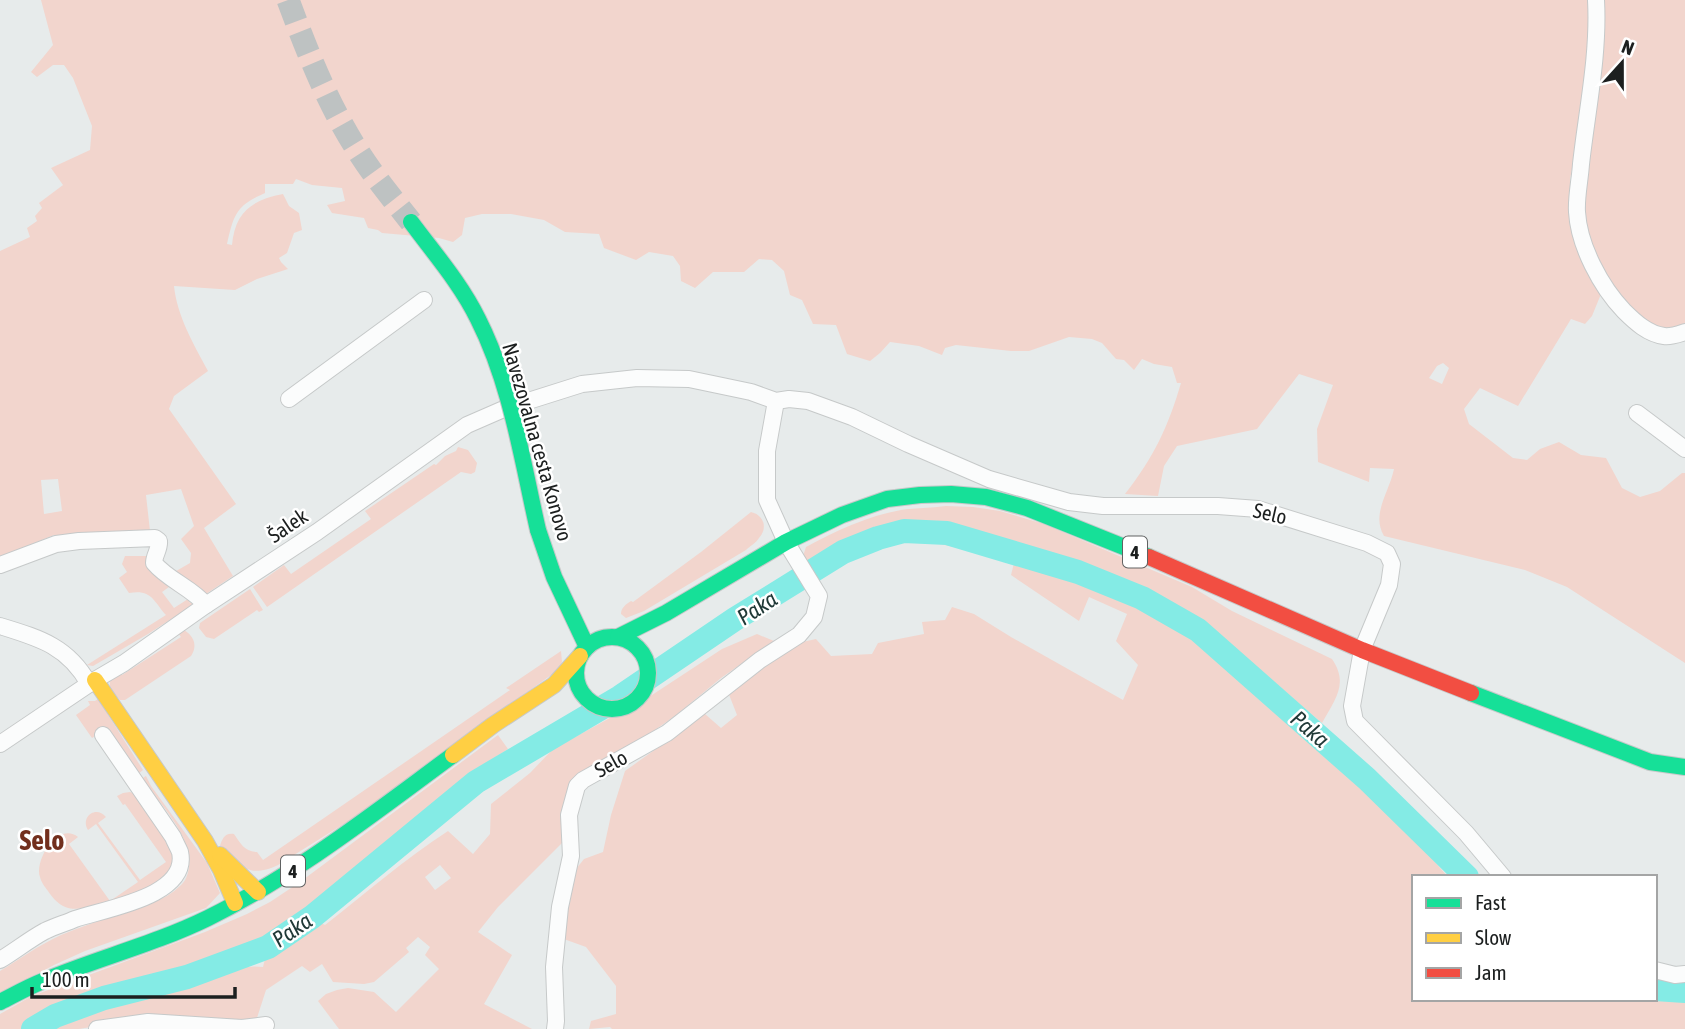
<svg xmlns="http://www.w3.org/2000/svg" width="1685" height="1029" font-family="'Asap Condensed',sans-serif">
	<rect width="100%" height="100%" fill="#e7ebeb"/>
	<g fill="#f2d5cd" fill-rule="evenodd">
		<path d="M 41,0 L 1591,0 L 1591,32 L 1580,128 L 1570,179 L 1570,220 L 1582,262 L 1601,294 L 1592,316 L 1585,324 L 1571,319 L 1518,406 L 1480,388 L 1464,409 L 1469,424 L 1513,458 L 1527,460 L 1540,449 L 1559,442 L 1581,455 L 1606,458 L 1622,488 L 1640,497 L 1660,491 L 1682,473 L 1685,473 L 1685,663 L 1567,587 L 1525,570 L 1384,536 C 1371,514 1389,493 1394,469 L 1370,468 L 1369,482 L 1318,462 L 1317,429 L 1333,385 L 1299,374 L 1257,429 L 1177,446 L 1164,466 L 1158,496 L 1125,494 C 1154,457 1168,427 1181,383 L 1177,383 L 1172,367 L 1154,364 L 1142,359 L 1134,370 L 1124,360 L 1116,359 L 1102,343 L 1092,339 L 1069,337 L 1029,351 L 1011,351 L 956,345 L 945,348 L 942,355 L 919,346 L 890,342 L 880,353 L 870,361 L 847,354 L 836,325 L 813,324 L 802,300 L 790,295 L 784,271 L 772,260 L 759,259 L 744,272 L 713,272 L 695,288 L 681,281 L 680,266 L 673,256 L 649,252 L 636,260 L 604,248 L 599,234 L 565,232 L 544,220 L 511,214 L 482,214 L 465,218 L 462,235 L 453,242 L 439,238 L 382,233 L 378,230 L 368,228 L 364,218 L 332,213 L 327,205 L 345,201 L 342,188 L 312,185 L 296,179 L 293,184 L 265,184 L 265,193 C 236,206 234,214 227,244 L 232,245 C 235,212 252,200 283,194 L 289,206 L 299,213 L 302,230 L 294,233 L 287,253 L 279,258 L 281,262 L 288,269 L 257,279 L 235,290 L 174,286 C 177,316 194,345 208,371 L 174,396 L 169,409 L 236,504 L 204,528 L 233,576 L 203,596 L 171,574 L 190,563 L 191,553 L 181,539 L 194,526 L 181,489 L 146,495 L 150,531 L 80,537 L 54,535 L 0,557 L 0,251 L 30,237 L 27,228 L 37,221 L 35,216 L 42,208 L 39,203 L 63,185 L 51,168 L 90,150 L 92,126 L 73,78 L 64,65 L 53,65 L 37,77 L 31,72 L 53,45 ZM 1443,363 L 1449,368 L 1442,384 L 1429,378 L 1437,366 ZM 58,479 L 62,511 L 44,514 L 41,480 Z"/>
		<path d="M 1601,0 L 1685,0 L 1685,327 L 1665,331 L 1649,323 L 1629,307 L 1606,276 L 1585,237 L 1583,171 Z"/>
		<path d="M 458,447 L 468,450 L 477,463 L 475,472 L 471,474 L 461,472 L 267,607 L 253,587 L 284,565 L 291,574 L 371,519 L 365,511 L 434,464 L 436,465 L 445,456 L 456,451 Z"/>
		<path d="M 946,506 L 973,507 L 1000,511 L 1044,524 L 1192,587 L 1232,611 L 1332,659 C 1349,684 1335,699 1322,723 C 1287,694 1254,662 1216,635 C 1158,592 1087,567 1019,547 C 982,535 944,523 905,526 C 898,526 891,529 884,531 C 856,538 833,553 808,568 L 803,556 L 806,547 C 836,531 867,516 901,510 C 915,508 931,508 946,506 Z"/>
		<path d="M 751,512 C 764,515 768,528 759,538 C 756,543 750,546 746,550 L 644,611 L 626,618 L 621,614 C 621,608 626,604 631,601 L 633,602 L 701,552 Z"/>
		<path d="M 931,536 C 1029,558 1137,592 1219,652 C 1251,675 1275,706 1305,731 C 1332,756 1371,779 1390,810 L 1448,877 L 1414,877 L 1414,999 L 1655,999 L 1655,996 L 1685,999 L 1685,1029 L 612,1029 L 610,1027 L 589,1029 L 591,1021 L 616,1014 L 616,986 L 586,947 L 561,938 L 576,869 L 584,859 L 603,852 L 611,815 L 625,771 L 705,714 L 721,728 L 737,715 L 728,692 L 752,671 L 798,643 L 816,639 L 831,656 L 872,654 L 878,643 L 924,634 L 922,622 L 945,620 L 952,607 L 974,614 L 1011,637 L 1123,700 L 1138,665 L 1116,641 L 1127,614 L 1089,597 L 1079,621 L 1011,575 L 1014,563 L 982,553 L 931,542 Z"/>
		<path d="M 125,556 L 150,556 L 169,582 L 169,587 L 162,592 L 174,608 L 188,599 L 190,603 L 195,600 L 196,603 L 148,634 L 93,666 L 87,665 L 166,615 C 153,600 151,589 129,593 L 119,578 L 127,572 L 122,564 Z"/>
		<path d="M 250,589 L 263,610 L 259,612 L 257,610 L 214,639 L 206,637 L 199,628 L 200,623 Z"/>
		<path d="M 184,630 C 194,636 198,646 191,656 L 125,700 L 120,700 L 110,688 L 110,681 L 118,671 L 122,675 L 181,637 L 178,633 Z"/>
		<path d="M 757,634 L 774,641 L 721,678 L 675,716 L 568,790 C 561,808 563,822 565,840 L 498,907 L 478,932 L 512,955 L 484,1004 L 532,1029 L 339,1029 L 318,1001 L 326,994 L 337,990 L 348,988 L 374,992 L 396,1012 L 439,969 L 425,955 L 430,947 L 418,937 L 406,948 L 409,952 L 374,982 L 364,984 L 333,982 L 322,964 L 310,972 L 302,966 L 266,990 L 256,1021 L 120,1022 L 79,1029 L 42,1029 L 54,1021 L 100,1004 L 104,1009 L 155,994 L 189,981 L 196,985 C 218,974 240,964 263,967 L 267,951 L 315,920 L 325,925 C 366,893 405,859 448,831 L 473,854 L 490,834 L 491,804 L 530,773 L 553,749 L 652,695 L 722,649 ZM 440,865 L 451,878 L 435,890 L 425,877 Z"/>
		<path d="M 561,651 L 562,662 L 558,670 L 350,820 L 278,865 C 248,879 241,866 220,846 C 222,839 225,832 234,834 C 241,844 244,851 257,852 L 263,860 L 510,690 L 506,688 Z"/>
		<path d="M 98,699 L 143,770 L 138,774 L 105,730 L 92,738 L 76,715 L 90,705 L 88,701 L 95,701 Z"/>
		<path d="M 498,735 L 508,749 L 470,774 L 421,815 L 342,886 L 310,911 L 269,938 L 247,949 L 203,965 L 89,998 L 47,1014 L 23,1029 L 0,1029 L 0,1014 L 32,996 L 205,932 L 247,914 L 270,902 L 300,882 Z"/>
		<path d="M 146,776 L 151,786 L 207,863 L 220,893 L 206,908 L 85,951 L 54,965 L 0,994 L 0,971 C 20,959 39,945 61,935 C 80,927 101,920 122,913 C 141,907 165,901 180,886 C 186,881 188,874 189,867 C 194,839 158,800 141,779 Z"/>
		<path d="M 130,792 C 147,798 161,826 169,841 C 171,846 174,851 174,856 C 173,889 120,903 94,907 C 84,908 72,911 63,906 C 56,902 52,897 48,891 C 45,887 41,882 40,877 C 34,859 59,821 78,837 L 69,844 L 110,901 L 138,882 L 96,824 L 88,830 C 80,817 96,805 106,817 L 98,823 L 140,880 L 166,862 L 125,804 L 123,805 L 117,796 L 123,793 Z"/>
	</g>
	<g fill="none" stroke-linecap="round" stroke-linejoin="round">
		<g stroke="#84ebe5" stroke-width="24">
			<path d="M 1655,989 L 1685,991"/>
			<path d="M 33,1029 L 55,1016 L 104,998 L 187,977 L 268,947 L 312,917 L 476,782 L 620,697 L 735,619 L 843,552 L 878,538 L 904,531 L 947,533 L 1078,572 L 1142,598 L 1198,630 L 1367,779 L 1467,877"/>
		</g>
		<path stroke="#bec2c2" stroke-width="23" stroke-dasharray="23 11" stroke-linecap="butt" d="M 288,0 C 307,51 327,102 356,148 C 372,174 392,198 411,222"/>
		<defs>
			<g id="street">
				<path d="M 1596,0 C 1599,55 1587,110 1581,164 C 1580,180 1576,197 1577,212 C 1579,246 1601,287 1624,311 C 1635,322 1648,334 1664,336 C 1671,337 1679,334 1685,332"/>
				<path d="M 289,399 L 424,300"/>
				<path d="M 1637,413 L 1685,449"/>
				<path d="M 0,565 L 56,544 L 79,541 L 155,538 L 159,541 C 160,549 154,555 154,563 C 168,580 192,588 206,605"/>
				<path d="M 0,626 C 39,638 68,646 89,684"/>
				<path d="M 0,744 L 95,680 L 124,663 L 206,605 L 317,532 L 467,425 L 506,408 L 582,384 L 637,378 L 689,379 L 751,392 L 776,401 L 789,399 L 808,401 L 852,417 L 908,444 L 989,479 L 1069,502 L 1103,506 L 1218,506 L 1258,509 L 1367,543 L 1387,553 L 1392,564 L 1389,585 L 1362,650 L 1352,706 L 1355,721 L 1466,833 L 1503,877"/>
				<path d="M 0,960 C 15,951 30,939 45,931 C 55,926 66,923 75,919 C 103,909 190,897 180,852 C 178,847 175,842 173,837 L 103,735"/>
				<path d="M 1655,970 L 1675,975 L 1685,974"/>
				<path d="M 97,1029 L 148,1022 L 242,1028 L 266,1025"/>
				<path d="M 555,1029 L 556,1021 L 554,967 L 560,907 L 571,856 L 569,815 L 577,786 L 583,780 L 667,733 L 760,660 L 799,635 L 814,617 L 819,596 L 786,542 L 767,500 L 767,451 L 776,401"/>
			</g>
			<g id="fast">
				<path d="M 538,530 L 554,577 L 587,647"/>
				<circle cx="612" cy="673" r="36"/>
				<path d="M 618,637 L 666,613 L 786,542 L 842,515 L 887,499 L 920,495 L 951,494 L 986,497 L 1027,508 L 1149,557"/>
				<path d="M 1471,693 L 1650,762 L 1685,767"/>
				<path d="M 0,1002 C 14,995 28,987 43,981 C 98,958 155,944 208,918 C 297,874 374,813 453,755"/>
			</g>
			<g id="slow">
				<path d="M 95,680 L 205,841 L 221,870 L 235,903"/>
				<path d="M 453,755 L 493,725 L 554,685 L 580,656"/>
				<path d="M 220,855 L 258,892"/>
			</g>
			<path id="jam" d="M 1149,557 L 1362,650 L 1471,693"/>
		</defs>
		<use href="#street" stroke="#c6c9c9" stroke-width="18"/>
		<use href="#fast" stroke="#c6c9c9" stroke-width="18"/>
		<use href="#slow" stroke="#c6c9c9" stroke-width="18"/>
		<use href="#jam" stroke="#c6c9c9" stroke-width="18"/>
		<use href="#street" stroke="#fbfcfc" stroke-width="16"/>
		<use href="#fast" stroke="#16e098" stroke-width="16"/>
		<use href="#slow" stroke="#ffcf43" stroke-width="16"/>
		<use href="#jam" stroke="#f24e42" stroke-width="16"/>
		<defs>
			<path id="fast-bridge" d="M 411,222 C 434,253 461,284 478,319 C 511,384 522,460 538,530"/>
		</defs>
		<use href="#fast-bridge" stroke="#c6c9c9" stroke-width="18" stroke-linecap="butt"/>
		<use href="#fast-bridge" stroke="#16e098" stroke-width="16"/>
	</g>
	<g text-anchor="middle" stroke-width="5" stroke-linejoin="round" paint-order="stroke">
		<g fill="#fff" stroke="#606262" stroke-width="2">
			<rect x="1123" y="536.5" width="24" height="31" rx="5"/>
			<rect x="281" y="855.5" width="24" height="31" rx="5"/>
		</g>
		<g font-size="19" font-weight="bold" fill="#1c1f1f">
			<text x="1135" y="559">4</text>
			<text x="293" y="878">4</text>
		</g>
		<g font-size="21" fill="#1c1f1f" stroke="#fff">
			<text transform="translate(537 442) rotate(74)" y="7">Navezovalna cesta Konovo</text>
			<text transform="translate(1270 514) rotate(13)" y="7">Selo</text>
			<text transform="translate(288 526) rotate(-34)" y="7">Šalek</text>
			<text transform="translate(611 764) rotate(-29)" y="7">Selo</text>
		</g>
		<g font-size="23" font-style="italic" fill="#203937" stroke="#fff">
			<text transform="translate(757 608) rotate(-33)" y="8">Paka</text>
			<text transform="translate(1310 729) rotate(41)" y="8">Paka</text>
			<text transform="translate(292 930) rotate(-34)" y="8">Paka</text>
		</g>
		<g font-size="28" font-weight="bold" fill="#722f1d" stroke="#fff">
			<text x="42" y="850">Selo</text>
		</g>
	</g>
	<rect x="1412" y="875" width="245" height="126" fill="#ffffff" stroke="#a4a5a5" stroke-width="2"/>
	<rect x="1426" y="898" width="35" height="10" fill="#16e098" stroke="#a4a5a5" stroke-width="2"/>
	<text x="1475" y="910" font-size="21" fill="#1c1f1f">Fast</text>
	<rect x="1426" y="933" width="35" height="10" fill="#ffcf43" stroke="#a4a5a5" stroke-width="2"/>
	<text x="1475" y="945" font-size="21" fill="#1c1f1f">Slow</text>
	<rect x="1426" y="968" width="35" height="10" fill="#f24e42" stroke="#a4a5a5" stroke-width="2"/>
	<text x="1475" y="980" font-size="21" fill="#1c1f1f">Jam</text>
	<g transform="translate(1622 63) rotate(21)" stroke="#ffffff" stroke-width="5" paint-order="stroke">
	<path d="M0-5L12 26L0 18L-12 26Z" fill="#1c1f1f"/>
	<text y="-10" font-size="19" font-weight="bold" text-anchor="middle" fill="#1c1f1f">N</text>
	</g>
	<path d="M32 987v10h203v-10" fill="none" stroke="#1c1f1f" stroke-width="3.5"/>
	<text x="42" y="987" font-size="21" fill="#1c1f1f" stroke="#ffffff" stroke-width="5" paint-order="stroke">100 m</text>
</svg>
